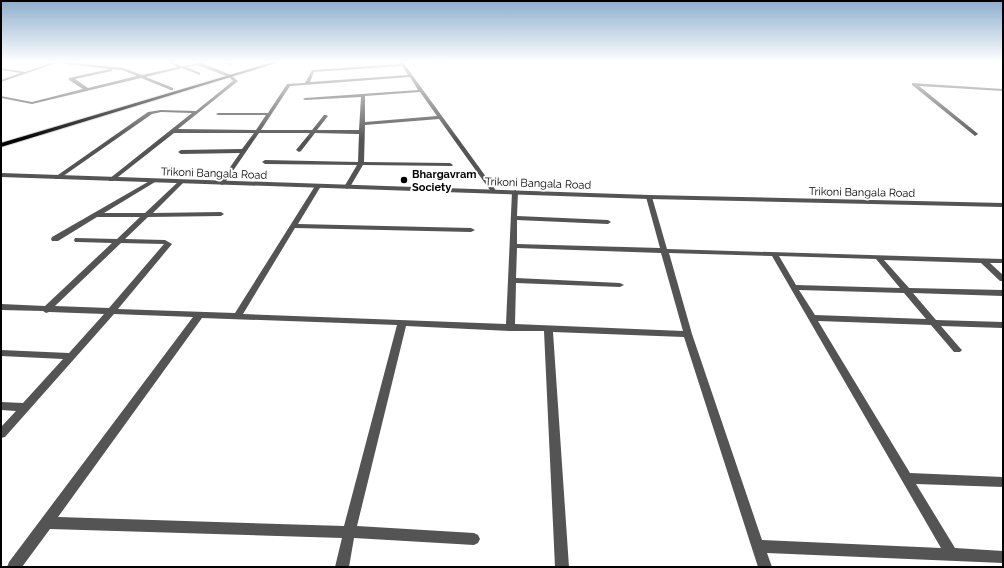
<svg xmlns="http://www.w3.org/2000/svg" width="1004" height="568" font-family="Raleway,sans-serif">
	<rect width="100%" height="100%" fill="#fff"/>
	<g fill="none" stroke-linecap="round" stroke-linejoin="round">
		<defs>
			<path id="primary" d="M 277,61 L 283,61 L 1,147 L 1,143 Z"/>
		</defs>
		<use href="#primary" stroke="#dbdbdb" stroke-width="2"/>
		<g fill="#545454" fill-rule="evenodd">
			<path d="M 45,61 L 56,61 L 123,68 L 142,75 L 178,67 L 166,61 C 172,61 177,65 182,66 C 190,66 200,61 209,61 L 202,63 L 231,75 L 238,81 L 178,129 L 256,130 L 266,115 L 218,115 L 216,114 L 218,113 L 268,113 L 287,84 L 305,83 L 312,70 L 400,64 L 398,61 L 402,61 L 497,192 L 496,193 L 492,193 L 439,119 L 365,125 L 364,162 L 450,163 L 453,165 L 452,166 L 363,165 L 350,187 L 347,189 L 344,187 L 357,165 L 265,164 L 262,162 L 265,160 L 358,162 L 359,134 L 315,133 L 301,151 L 299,152 L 296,150 L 310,133 L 259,133 L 224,184 L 222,185 L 219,183 L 240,153 L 181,154 L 178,152 L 181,150 L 242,149 L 254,133 L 174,133 L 113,181 L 109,181 L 109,179 L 192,113 L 161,112 L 152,114 L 59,179 L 55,179 L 55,177 L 148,112 L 161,110 L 196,111 L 233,81 L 229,77 L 197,65 L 186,67 L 200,73 L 200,75 L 182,68 L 146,77 L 173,88 L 173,90 L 171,90 L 141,78 L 32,104 L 1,98 L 1,96 L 32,102 L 83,89 L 69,80 L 69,78 L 110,69 L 56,63 L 1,82 L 1,80 L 21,73 L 1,70 L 1,68 L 25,72 L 51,63 ZM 402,66 L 408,75 L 310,82 L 314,72 ZM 112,69 L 122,70 L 137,76 L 88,88 L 75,79 L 112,71 ZM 410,77 L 418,90 L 305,98 L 303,99 L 305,100 L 361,97 L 359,130 L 317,130 L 328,116 L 326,115 L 324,115 L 312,130 L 261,130 L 290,86 ZM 420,92 L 437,116 L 365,122 L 365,96 Z"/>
			<path d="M 219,61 L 224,61 L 232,64 L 230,65 Z"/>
			<path d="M 418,61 L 451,61 L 444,64 Z"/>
			<path d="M 912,83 L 1003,89 L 1003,91 L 919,86 L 977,133 L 978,134 L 975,136 L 912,85 Z"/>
			<path d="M 153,179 L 156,181 L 155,182 L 104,213 L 145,213 L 179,181 L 183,181 L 183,183 L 153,213 L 221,212 L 224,214 L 221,216 L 148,217 L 125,239 L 165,240 L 172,244 L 118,309 L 235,313 L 315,186 L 318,184 L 321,186 L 298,224 L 471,228 L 475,230 L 471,232 L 295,228 L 243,314 L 506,324 L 512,192 L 515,190 L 518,192 L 517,216 L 608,220 L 611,222 L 608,224 L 517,220 L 517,244 L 660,248 L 646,197 L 649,195 L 652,197 L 667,249 L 1003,259 L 1003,263 L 990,263 L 1003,275 L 1003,281 L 1000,281 L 981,263 L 884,260 L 909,288 L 1003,290 L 1003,296 L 913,293 L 936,320 L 1003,322 L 1003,328 L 941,326 L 960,348 L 962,350 L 960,352 L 954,352 L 931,325 L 818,321 L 910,473 L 1003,477 L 1003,487 L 916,484 L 955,548 L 1003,551 L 1003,563 L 767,553 L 772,567 L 758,567 L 684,337 L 553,332 L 569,567 L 555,567 L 544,331 L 510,331 L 406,326 L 357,526 L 474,533 L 478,535 L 480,539 L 478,543 L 474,545 L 354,538 L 349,567 L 335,567 L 342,538 L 50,529 L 22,567 L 7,567 L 9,562 L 193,317 L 114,314 L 5,437 L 1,438 L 1,427 L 16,411 L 1,410 L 1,402 L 23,403 L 63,359 L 1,356 L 1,350 L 69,353 L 104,314 L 49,312 L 46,313 L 43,311 L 1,310 L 1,304 L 45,306 L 112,243 L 78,242 L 75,242 L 74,240 L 75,238 L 117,239 L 140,217 L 97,217 L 58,241 L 52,241 L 51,239 L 52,237 ZM 121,243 L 164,244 L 109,308 L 55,306 ZM 517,248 L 661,253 L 683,331 L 515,324 L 516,283 L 620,287 L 624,285 L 620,283 L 516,278 ZM 669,253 L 772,256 L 941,548 L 762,540 L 692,334 ZM 779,256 L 876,259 L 900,288 L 796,285 ZM 799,290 L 904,293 L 926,319 L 815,315 ZM 202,318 L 397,325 L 344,526 L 58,517 Z"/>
		</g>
		<path fill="#545454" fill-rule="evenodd" d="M 1,173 L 649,195 L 1003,203 L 1003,207 L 649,199 L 1,177 Z"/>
		<use href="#primary" fill="#000" fill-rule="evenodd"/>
	</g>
	<linearGradient id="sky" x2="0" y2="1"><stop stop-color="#8cadcc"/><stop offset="0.44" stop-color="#fff"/><stop offset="1" stop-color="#fff" stop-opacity="0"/></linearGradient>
	<rect width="1004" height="140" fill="url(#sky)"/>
	<circle fill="#000" stroke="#fff" stroke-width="1.5" cx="404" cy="180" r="4"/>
	<g text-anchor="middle" stroke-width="4" stroke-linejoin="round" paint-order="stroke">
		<g font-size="11" fill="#000" stroke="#fff">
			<text transform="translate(214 173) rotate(2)" y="4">Trikoni Bangala Road</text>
			<text transform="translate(538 183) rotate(2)" y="4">Trikoni Bangala Road</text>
			<text transform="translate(862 192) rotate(1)" y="4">Trikoni Bangala Road</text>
		</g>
		<g font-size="11" font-weight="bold" fill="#000" stroke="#fff" text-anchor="start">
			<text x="412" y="178">Bhargavram<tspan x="412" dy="13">Society</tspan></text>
		</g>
	</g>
	<rect width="1004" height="568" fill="none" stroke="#000000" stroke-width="4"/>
</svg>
